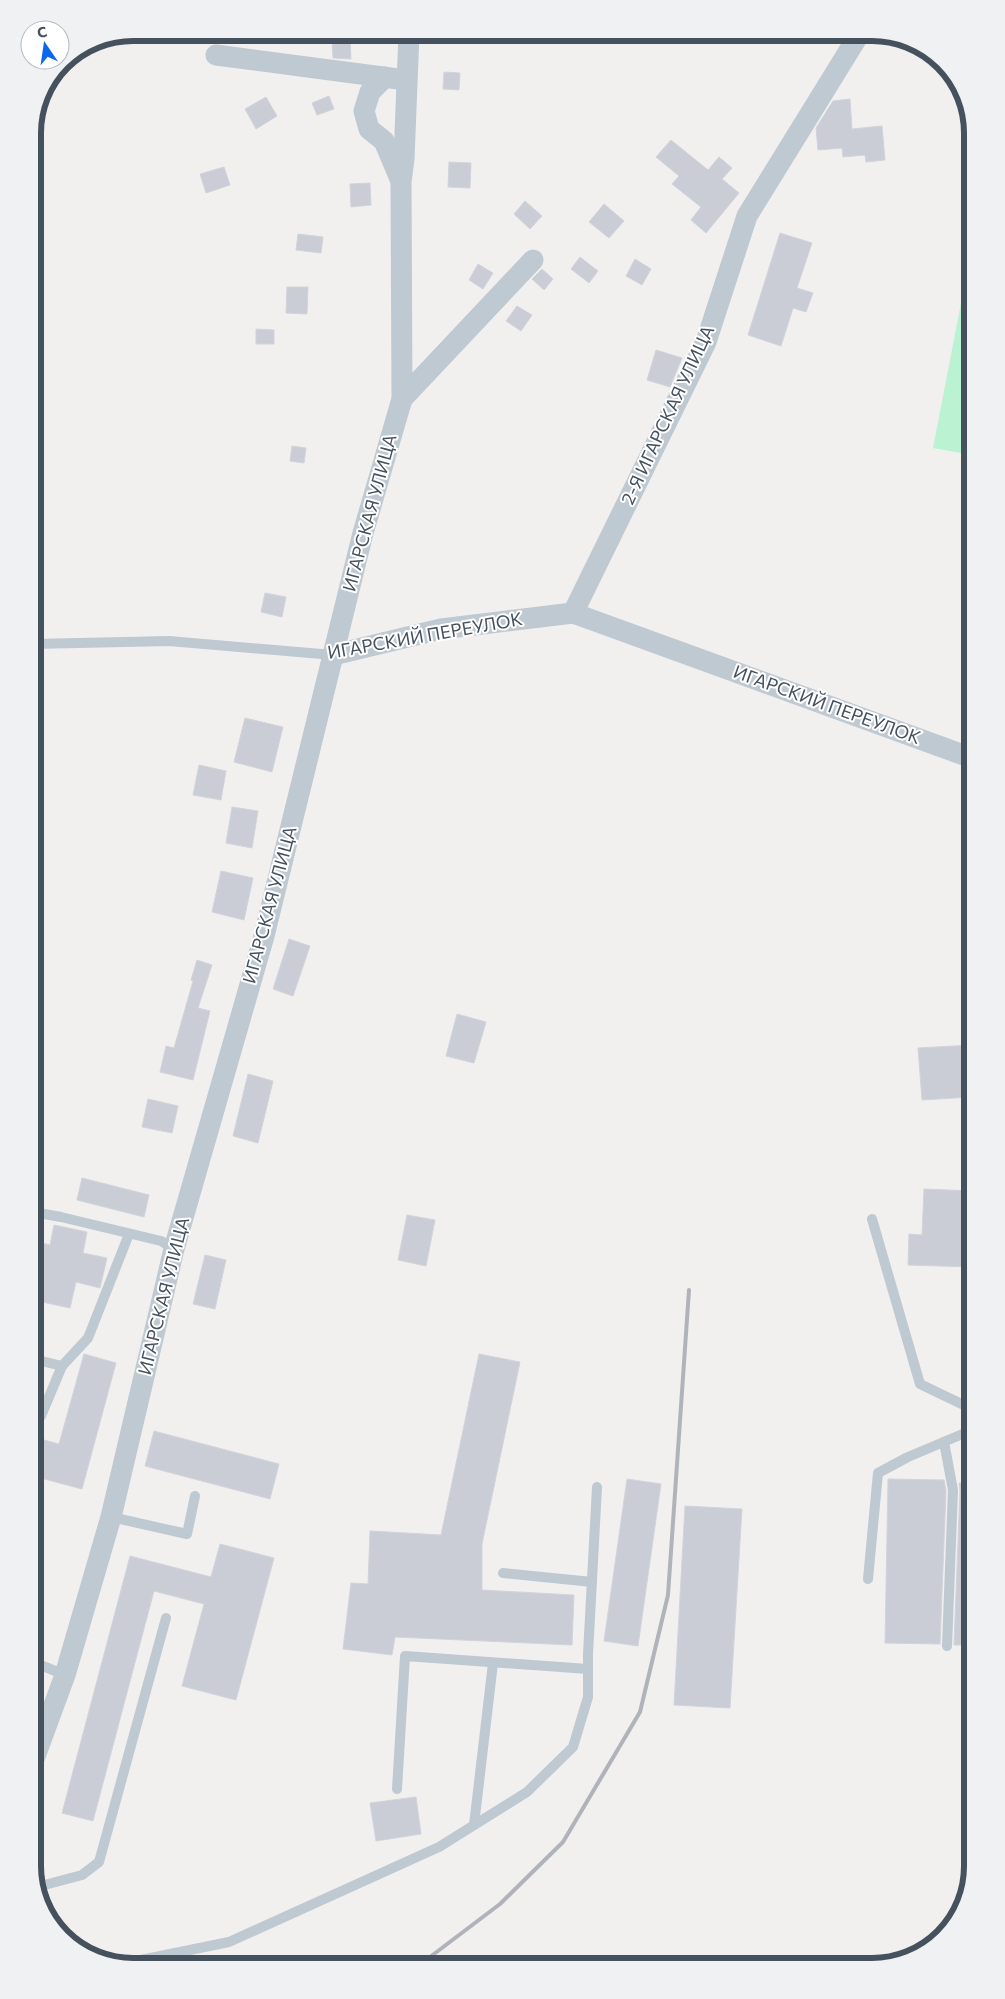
<svg xmlns="http://www.w3.org/2000/svg" width="1005" height="1999" font-family="Commissioner,sans-serif">
	<rect width="100%" height="100%" fill="#f2efef"/>
	<path fill="#baf2d2" d="M 972,246 L 972,455 L 933,448 Z"/>
	<g fill="#cacdd5" stroke="#d2d4db">
		<path d="M 350,38 L 351,59 L 333,58 L 332,39 Z"/>
		<path d="M 444,72 L 460,73 L 459,90 L 443,89 Z"/>
		<path d="M 329,96 L 334,109 L 317,115 L 312,103 Z"/>
		<path d="M 266,97 L 277,116 L 256,129 L 245,109 Z"/>
		<path d="M 850,99 L 852,129 L 882,126 L 885,160 L 866,162 L 865,155 L 843,157 L 842,148 L 818,150 L 816,128 L 833,101 Z"/>
		<path d="M 671,140 L 708,170 L 719,157 L 732,168 L 722,179 L 739,193 L 706,233 L 691,220 L 701,207 L 672,184 L 679,176 L 656,157 Z"/>
		<path d="M 449,162 L 471,163 L 470,188 L 448,187 Z"/>
		<path d="M 224,167 L 230,185 L 206,193 L 200,174 Z"/>
		<path d="M 370,183 L 371,205 L 351,207 L 350,184 Z"/>
		<path d="M 525,201 L 542,216 L 530,229 L 514,214 Z"/>
		<path d="M 604,204 L 624,221 L 609,238 L 589,222 Z"/>
		<path d="M 780,233 L 812,243 L 797,288 L 813,293 L 806,312 L 793,308 L 781,346 L 748,335 Z"/>
		<path d="M 298,234 L 323,237 L 321,253 L 296,250 Z"/>
		<path d="M 580,257 L 598,271 L 589,283 L 571,269 Z"/>
		<path d="M 635,259 L 651,269 L 642,285 L 626,276 Z"/>
		<path d="M 478,264 L 493,273 L 483,289 L 469,280 Z"/>
		<path d="M 542,269 L 553,279 L 544,290 L 532,279 Z"/>
		<path d="M 287,287 L 308,287 L 307,314 L 286,313 Z"/>
		<path d="M 517,306 L 532,315 L 521,331 L 506,321 Z"/>
		<path d="M 256,329 L 274,330 L 274,344 L 256,344 Z"/>
		<path d="M 656,350 L 682,358 L 670,387 L 647,380 Z"/>
		<path d="M 292,446 L 306,448 L 304,463 L 290,461 Z"/>
		<path d="M 265,593 L 286,597 L 282,617 L 261,612 Z"/>
		<path d="M 245,718 L 283,727 L 272,772 L 234,762 Z"/>
		<path d="M 199,765 L 226,771 L 221,800 L 193,795 Z"/>
		<path d="M 232,807 L 258,811 L 252,848 L 226,843 Z"/>
		<path d="M 221,871 L 253,878 L 244,920 L 212,912 Z"/>
		<path d="M 289,939 L 310,946 L 293,996 L 273,989 Z"/>
		<path d="M 197,960 L 212,965 L 198,1008 L 210,1011 L 193,1080 L 160,1072 L 166,1046 L 174,1048 L 193,981 L 191,980 Z"/>
		<path d="M 457,1014 L 486,1022 L 474,1063 L 446,1056 Z"/>
		<path d="M 972,1045 L 972,1097 L 922,1100 L 918,1048 Z"/>
		<path d="M 248,1074 L 273,1081 L 258,1143 L 233,1136 Z"/>
		<path d="M 148,1099 L 178,1106 L 172,1133 L 142,1127 Z"/>
		<path d="M 82,1178 L 149,1195 L 144,1217 L 77,1200 Z"/>
		<path d="M 924,1189 L 972,1191 L 972,1267 L 908,1265 L 909,1234 L 922,1235 Z"/>
		<path d="M 407,1215 L 435,1220 L 426,1266 L 398,1260 Z"/>
		<path d="M 54,1225 L 87,1232 L 83,1253 L 107,1258 L 100,1288 L 76,1282 L 70,1308 L 33,1300 L 33,1241 L 50,1245 Z"/>
		<path d="M 205,1255 L 226,1260 L 215,1309 L 193,1304 Z"/>
		<path d="M 84,1354 L 116,1363 L 82,1489 L 33,1476 L 33,1437 L 59,1444 Z"/>
		<path d="M 479,1354 L 520,1362 L 482,1544 L 482,1590 L 574,1595 L 572,1645 L 395,1637 L 392,1655 L 343,1649 L 351,1583 L 368,1584 L 370,1531 L 441,1535 Z"/>
		<path d="M 154,1431 L 279,1464 L 270,1499 L 145,1466 Z"/>
		<path d="M 627,1479 L 661,1484 L 638,1646 L 604,1641 Z"/>
		<path d="M 888,1479 L 944,1480 L 946,1491 L 940,1644 L 885,1643 Z"/>
		<path d="M 959,1483 L 972,1483 L 972,1645 L 954,1645 L 960,1490 Z"/>
		<path d="M 685,1506 L 742,1509 L 730,1708 L 674,1705 Z"/>
		<path d="M 220,1544 L 274,1558 L 236,1700 L 182,1686 L 204,1604 L 154,1591 L 93,1821 L 62,1813 L 130,1556 L 211,1577 Z"/>
		<path d="M 416,1797 L 421,1834 L 376,1841 L 370,1803 Z"/>
	</g>
	<g fill="none" stroke-linecap="round" stroke-linejoin="round">
		<g stroke="#bec9d2" stroke-width="10">
			<path d="M 33,644 L 169,641 L 333,655"/>
			<path d="M 33,1212 L 61,1217 L 161,1241 L 174,1249"/>
			<path d="M 872,1219 L 920,1384 L 972,1409"/>
			<path d="M 33,1359 L 62,1366 L 88,1338 L 129,1234"/>
			<path d="M 33,1414 L 41,1416 L 62,1366"/>
			<path d="M 944,1442 L 953,1490 L 947,1646"/>
			<path d="M 111,1517 L 187,1534 L 195,1496"/>
			<path d="M 503,1573 L 592,1582"/>
			<path d="M 868,1579 L 878,1473 L 908,1457 L 972,1430"/>
			<path d="M 33,1662 L 65,1675"/>
			<path d="M 397,1789 L 405,1656 L 588,1669"/>
			<path d="M 474,1825 L 493,1663"/>
			<path d="M 37,1887 L 82,1875 L 99,1862 L 166,1618"/>
			<path d="M 121,1964 L 229,1942 L 439,1847 L 527,1792 L 573,1747 L 588,1697 L 588,1654 L 597,1487"/>
		</g>
		<g stroke="#bec9d2" stroke-width="21">
			<path d="M 216,55 L 406,80"/>
			<path d="M 385,77 L 370,92 L 364,111 L 369,129 L 384,141 L 400,179"/>
			<path d="M 402,399 L 533,260"/>
			<path d="M 573,613 L 706,342 L 747,216 L 860,33"/>
			<path d="M 333,655 L 441,629 L 573,613 L 972,758"/>
			<path d="M 33,1762 L 65,1675 L 111,1517 L 174,1249 L 264,936 L 363,533 L 402,399 L 401,182 L 404,159 L 409,33"/>
		</g>
		<path stroke="#b0b4ba" stroke-width="4" d="M 408,1966 L 430,1957 L 500,1904 L 563,1842 L 640,1712 L 668,1595 L 689,1290"/>
	</g>
	<g text-anchor="middle" stroke-width="4" stroke-linejoin="round" paint-order="stroke">
		<g font-size="18" fill="#46515e" stroke="#fff">
			<text transform="translate(668 415) rotate(-65)" y="6">2-Я ИГАРСКАЯ УЛИЦА</text>
			<text transform="translate(370 513) rotate(-75)" y="6">ИГАРСКАЯ УЛИЦА</text>
			<text transform="translate(425 636) rotate(-10)" y="6">ИГАРСКИЙ ПЕРЕУЛОК</text>
			<text transform="translate(827 705) rotate(20)" y="6">ИГАРСКИЙ ПЕРЕУЛОК</text>
			<text transform="translate(270 905) rotate(-75)" y="6">ИГАРСКАЯ УЛИЦА</text>
			<text transform="translate(164 1296) rotate(-76)" y="6">ИГАРСКАЯ УЛИЦА</text>
		</g>
	</g>
	<path d="M0 0H1005V1999H0ZM133 41H872A92 92 0 0 1 964 133V1866A92 92 0 0 1 872 1958H133A92 92 0 0 1 41 1866V133A92 92 0 0 1 133 41Z" fill="#f0f1f2" fill-rule="evenodd"/>
	<path fill="none" stroke="#46515e" stroke-width="6" d="M133 41H872A92 92 0 0 1 964 133V1866A92 92 0 0 1 872 1958H133A92 92 0 0 1 41 1866V133A92 92 0 0 1 133 41Z"/>
	<g transform="translate(45 45) rotate(347)"><circle r="24" fill="#ffffff" stroke="#b5b9bf"/>
	<path d="M0-4L9 19L0 12L-9 19Z" fill="#0d66ee"/>
	<text y="-8" font-size="14" font-weight="bold" text-anchor="middle" fill="#46515e">С</text>
	</g>
</svg>
